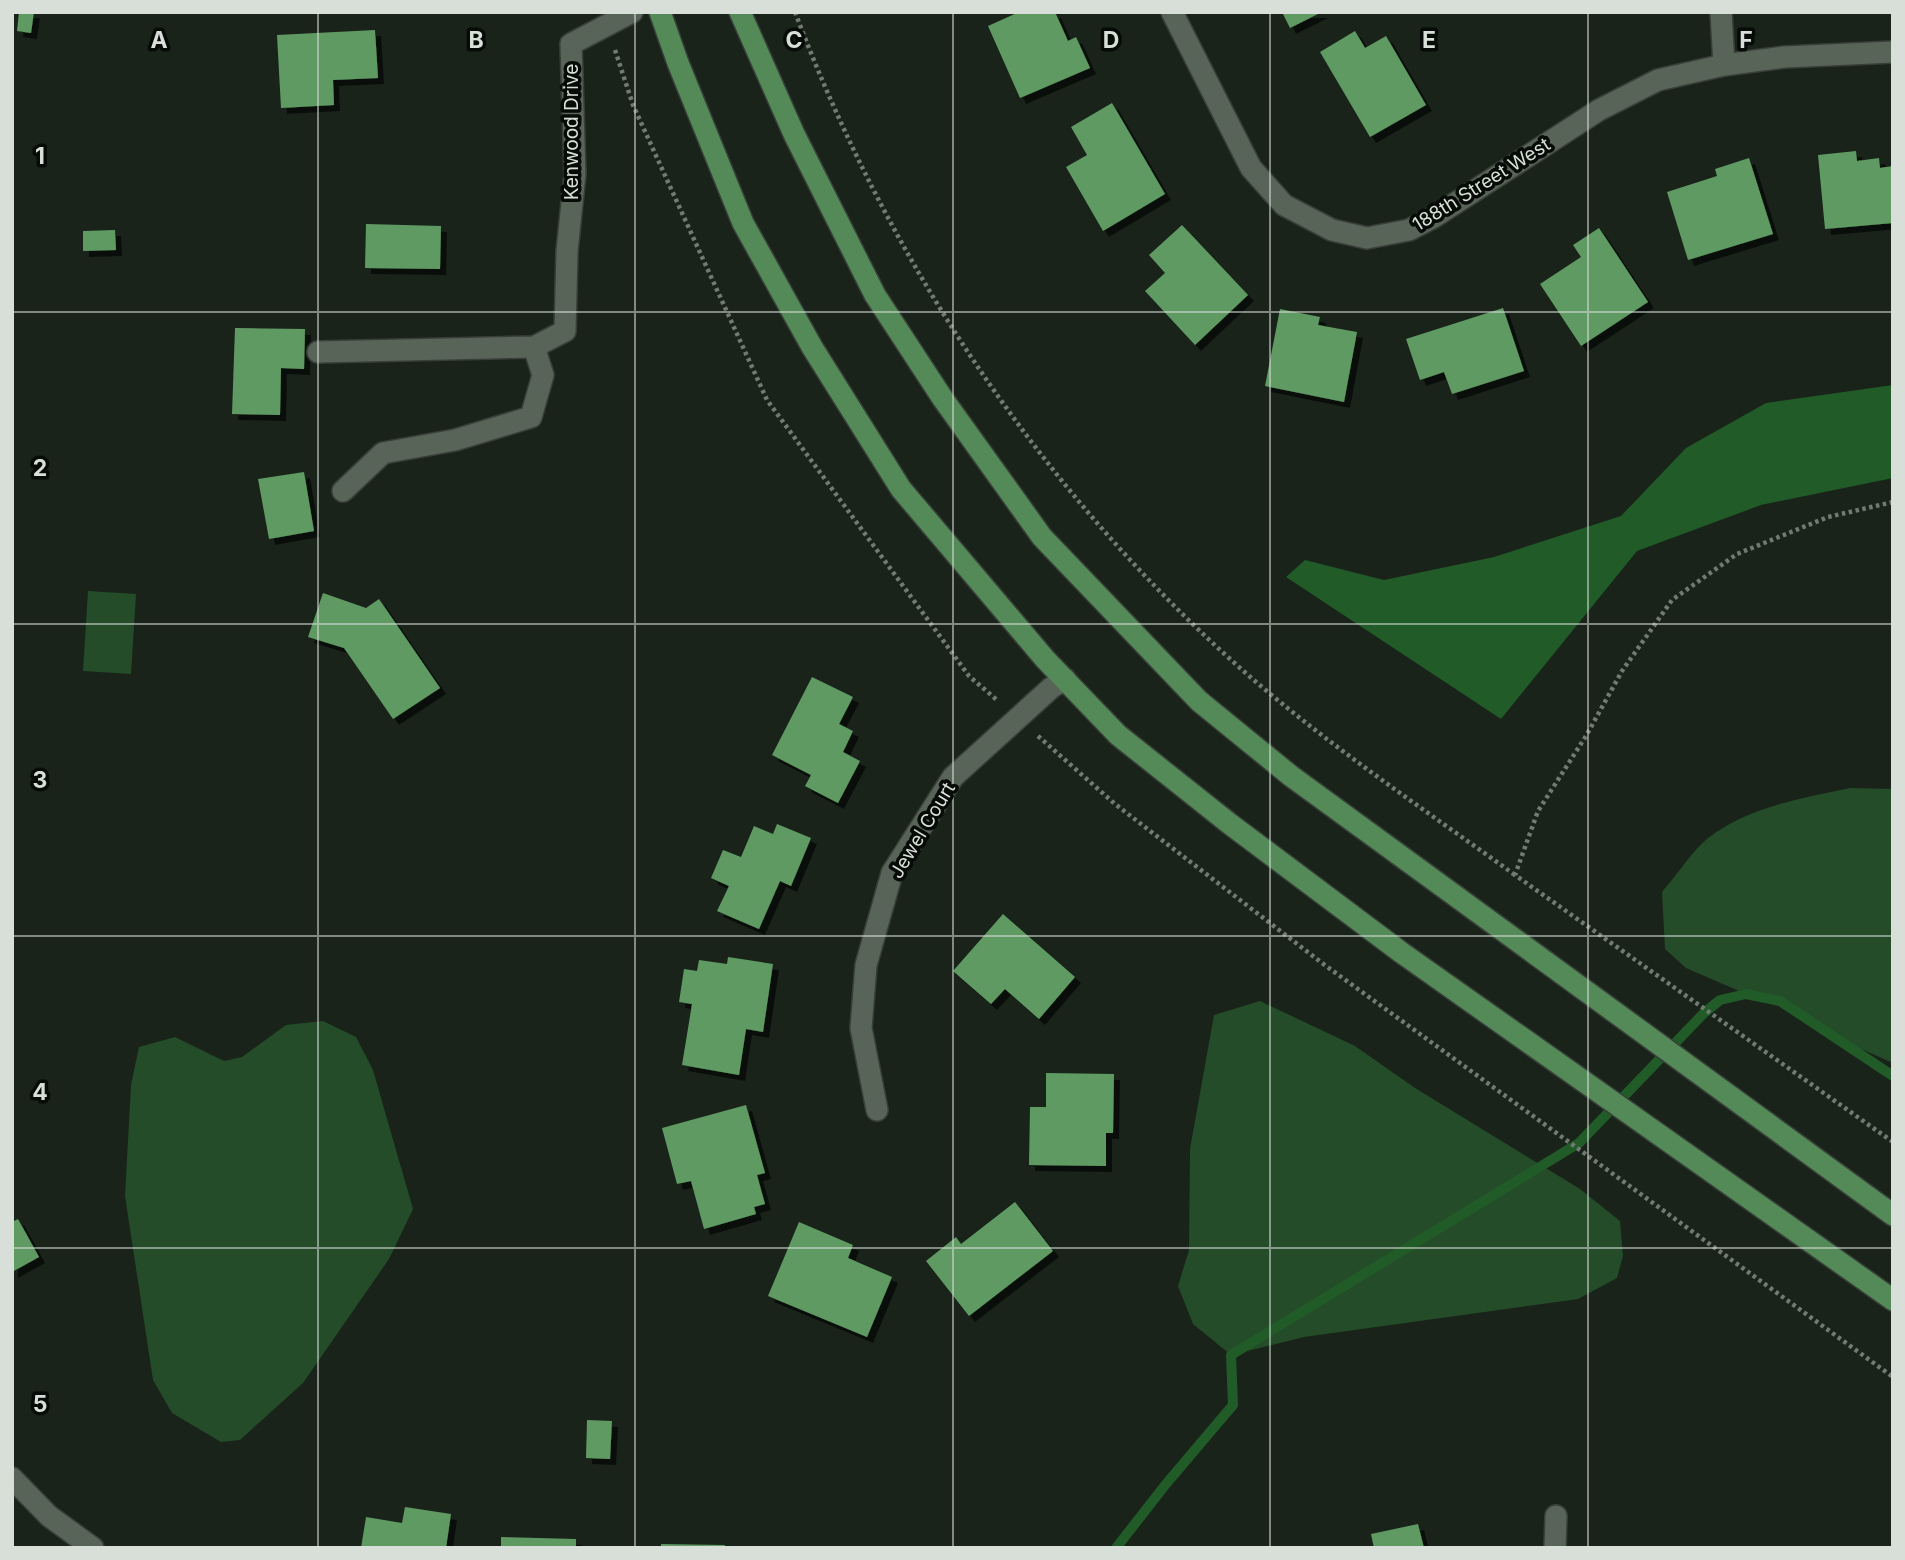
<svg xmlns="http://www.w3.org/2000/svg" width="1905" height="1560" font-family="Inter,sans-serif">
	<defs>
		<filter id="shadow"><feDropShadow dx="6" dy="6" stdDeviation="0" flood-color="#0009"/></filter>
	</defs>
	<rect width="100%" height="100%" fill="#19231a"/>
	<g fill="#244c28">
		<path d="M 88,591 L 136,594 L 131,674 L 83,671 Z"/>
		<path d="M 1850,788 L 1893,789 L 1893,1063 L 1827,1034 L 1780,1001 L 1746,994 L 1686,968 L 1665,949 L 1662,892 C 1677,875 1691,852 1708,838 C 1748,807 1802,798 1850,788 Z"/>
		<path d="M 1260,1001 L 1355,1046 L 1415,1088 L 1580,1189 L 1620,1221 L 1623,1256 L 1617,1278 L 1578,1299 L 1304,1337 L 1231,1355 L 1193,1324 L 1178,1286 L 1189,1250 L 1190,1149 L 1214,1015 Z"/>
		<path d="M 323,1021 L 356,1037 L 373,1070 L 413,1209 L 389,1259 L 303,1383 L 240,1440 L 221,1442 L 172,1413 L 153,1380 L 125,1196 L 131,1085 L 139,1047 L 175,1037 L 224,1061 L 242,1057 L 286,1025 Z"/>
	</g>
	<path fill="#205b28" d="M 1893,385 L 1893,478 L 1761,505 L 1637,551 L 1501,719 L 1286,577 L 1305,560 L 1384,580 L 1494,557 L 1621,516 L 1686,448 L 1766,403 Z"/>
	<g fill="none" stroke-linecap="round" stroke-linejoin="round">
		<path stroke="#205b28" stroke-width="10" d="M 1116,1548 L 1166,1484 L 1233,1405 L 1231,1355 L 1579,1143 L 1704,1013 L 1720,1000 L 1746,994 L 1780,1001 L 1893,1076"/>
	</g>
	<g fill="#5f9a63" filter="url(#shadow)">
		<path d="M 19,12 L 34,12 L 31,33 L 17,31 Z"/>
		<path d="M 1019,12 L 1055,12 L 1068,41 L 1076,37 L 1090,68 L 1020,98 L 988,26 Z"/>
		<path d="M 1282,12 L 1322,12 L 1290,28 Z"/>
		<path d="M 375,30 L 378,78 L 333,80 L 334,105 L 281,108 L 277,35 Z"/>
		<path d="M 1355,31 L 1365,48 L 1386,36 L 1426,105 L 1370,137 L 1320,52 Z"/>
		<path d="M 1112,103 L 1165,194 L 1103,231 L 1066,167 L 1087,155 L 1071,127 Z"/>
		<path d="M 1856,151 L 1857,161 L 1879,158 L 1880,168 L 1893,166 L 1893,223 L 1825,229 L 1818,155 Z"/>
		<path d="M 1749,158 L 1773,234 L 1688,260 L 1667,192 L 1717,176 L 1715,169 Z"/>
		<path d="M 366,224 L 441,226 L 440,269 L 365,268 Z"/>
		<path d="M 1182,225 L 1248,295 L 1195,345 L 1145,291 L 1165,273 L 1149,255 Z"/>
		<path d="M 1599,228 L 1648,302 L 1581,346 L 1540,284 L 1581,257 L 1573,245 Z"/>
		<path d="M 115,230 L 116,250 L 83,251 L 83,231 Z"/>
		<path d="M 1503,308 L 1524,371 L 1452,394 L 1444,372 L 1420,380 L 1406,339 Z"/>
		<path d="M 1280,309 L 1320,317 L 1318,325 L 1357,332 L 1344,402 L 1265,386 Z"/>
		<path d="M 235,328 L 305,329 L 304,369 L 281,368 L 280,415 L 232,414 Z"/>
		<path d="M 304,472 L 314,531 L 269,539 L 258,479 Z"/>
		<path d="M 323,593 L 366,608 L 379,599 L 440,688 L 393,719 L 344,648 L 308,637 Z"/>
		<path d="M 812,677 L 853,697 L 839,724 L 853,731 L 843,752 L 860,761 L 838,803 L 805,786 L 811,775 L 772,755 Z"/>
		<path d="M 777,824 L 811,838 L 791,886 L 780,881 L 759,929 L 717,911 L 729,886 L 711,878 L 723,850 L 741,857 L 754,826 L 773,834 Z"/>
		<path d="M 1003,914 L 1075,977 L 1039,1019 L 1005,989 L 991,1004 L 953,971 Z"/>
		<path d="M 728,957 L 773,964 L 763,1032 L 746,1029 L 739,1075 L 682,1065 L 692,1004 L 679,1002 L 684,969 L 697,971 L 699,960 L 727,964 Z"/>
		<path d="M 1046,1073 L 1114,1074 L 1113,1133 L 1106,1133 L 1106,1166 L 1029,1165 L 1030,1107 L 1046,1107 Z"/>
		<path d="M 746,1105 L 765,1173 L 757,1175 L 765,1204 L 754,1207 L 756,1214 L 704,1229 L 691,1181 L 677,1184 L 662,1128 Z"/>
		<path d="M 1015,1202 L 1053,1251 L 969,1316 L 926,1261 L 956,1237 L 961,1244 Z"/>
		<path d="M 18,1219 L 39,1257 L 12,1272 L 12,1222 Z"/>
		<path d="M 799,1222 L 853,1245 L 848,1258 L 892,1277 L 867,1337 L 768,1296 Z"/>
		<path d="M 587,1420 L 612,1421 L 610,1459 L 586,1458 Z"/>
		<path d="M 405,1507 L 451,1514 L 446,1548 L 361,1548 L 366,1517 L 402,1523 Z"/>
		<path d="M 1418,1524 L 1424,1548 L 1374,1548 L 1371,1534 Z"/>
		<path d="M 501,1537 L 576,1539 L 576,1548 L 501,1548 Z"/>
		<path d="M 661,1544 L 725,1545 L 725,1548 L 661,1548 Z"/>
	</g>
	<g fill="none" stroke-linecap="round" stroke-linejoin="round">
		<defs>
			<g id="minor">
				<path d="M 1172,12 L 1251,168 L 1284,205 L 1332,230 L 1367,238 L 1409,230 L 1434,217 L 1599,110 L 1658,80 L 1724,65 L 1785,57 L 1893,52"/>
				<path d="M 1721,12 L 1724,65"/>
				<path d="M 318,352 L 534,347 L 565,331 L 567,251 L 575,174 L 571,44 L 632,12"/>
				<path d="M 343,491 L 383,453 L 455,440 L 531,417 L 543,375 L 534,347"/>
				<path d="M 877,1110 L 861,1028 L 866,965 L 892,873 L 953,777 L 1051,688 L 1065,679"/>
				<path d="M 12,1478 L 49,1516 L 93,1548"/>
				<path d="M 1555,1548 L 1556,1516"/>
			</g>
			<g id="major">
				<path d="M 660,12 L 678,63 L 743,223 L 812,347 L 901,489 L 1045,659 L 1118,735 L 1230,824 L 1402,953 L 1893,1300"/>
				<path d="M 740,12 L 794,134 L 875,295 L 943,399 L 1042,537 L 1199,701 L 1291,776 L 1893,1215"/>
			</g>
		</defs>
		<use href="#minor" stroke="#383f38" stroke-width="24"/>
		<use href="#major" stroke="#383f38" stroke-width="24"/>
		<g stroke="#727b73" stroke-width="4.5" stroke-dasharray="3.5 3.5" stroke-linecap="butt">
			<path d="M 795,12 C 890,265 1045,497 1248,675 C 1332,748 1425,810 1515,875"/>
			<path d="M 615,50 L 633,105 L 767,400 L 969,676 L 997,700"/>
			<path d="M 1893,502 L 1828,517 L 1737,554 L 1672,600 L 1622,671 L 1586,736 L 1538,811 L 1515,875 L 1893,1142"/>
			<path d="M 1038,736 L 1115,804 L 1322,963 L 1893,1377"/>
		</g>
		<use href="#minor" stroke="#596459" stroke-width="21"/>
		<use href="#major" stroke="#538a58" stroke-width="21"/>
	</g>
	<path fill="none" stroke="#d8dfd8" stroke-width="2" stroke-opacity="0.55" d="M 318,12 L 318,1548M 635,12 L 635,1548M 953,12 L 953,1548M 1270,12 L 1270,1548M 1588,12 L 1588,1548M 12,312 L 1893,312M 12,624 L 1893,624M 12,936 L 1893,936M 12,1248 L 1893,1248"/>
	<g text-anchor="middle" stroke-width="7" stroke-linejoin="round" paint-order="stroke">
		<g font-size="19" fill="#d8dfd8" stroke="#070b07">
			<text transform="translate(571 132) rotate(-90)" y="7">Kenwood Drive</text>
			<text transform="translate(1481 184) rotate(-32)" y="7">188th Street West</text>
			<text transform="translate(922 830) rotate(-59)" y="7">Jewel Court</text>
		</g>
	</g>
	<g font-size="23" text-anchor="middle" font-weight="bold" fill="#d8dfd8" stroke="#070b07" stroke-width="7" stroke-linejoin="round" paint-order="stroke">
		<text x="159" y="48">A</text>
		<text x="476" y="48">B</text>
		<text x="794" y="48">C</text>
		<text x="1111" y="48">D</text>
		<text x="1429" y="48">E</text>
		<text x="1746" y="48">F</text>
		<text x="40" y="164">1</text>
		<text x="40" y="476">2</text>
		<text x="40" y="788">3</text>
		<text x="40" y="1100">4</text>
		<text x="40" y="1412">5</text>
	</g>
	<rect width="1905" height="1560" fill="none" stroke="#d8dfd8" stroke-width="28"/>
</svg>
